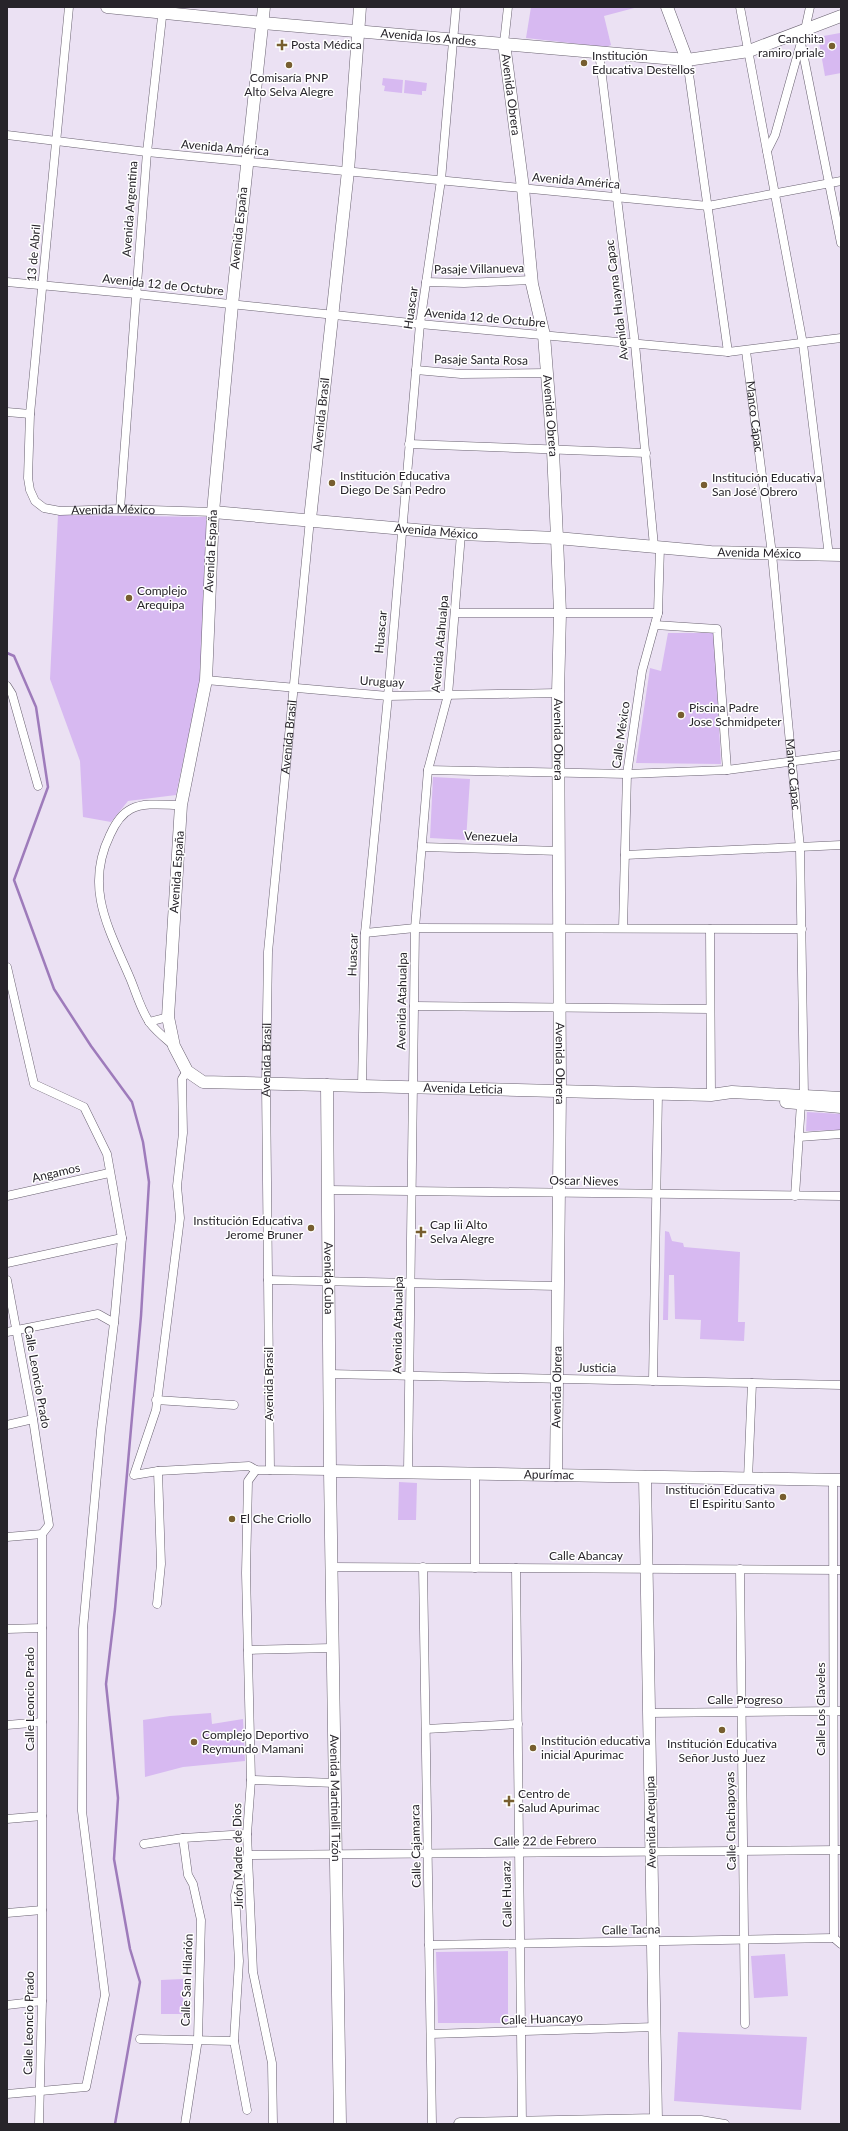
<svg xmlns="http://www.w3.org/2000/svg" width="848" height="2131" font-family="Lato,sans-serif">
	<rect width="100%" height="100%" fill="#ebe1f3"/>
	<g fill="#d7b9f1">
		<path d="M 531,7 L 638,7 L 604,16 L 611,45 L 606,47 L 526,38 Z"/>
		<path d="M 840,33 L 841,73 L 825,76 L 818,37 Z"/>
		<path d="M 383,78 L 403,80 L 402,93 L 384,91 L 385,86 L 382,85 Z"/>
		<path d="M 405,80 L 427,83 L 426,91 L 422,91 L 422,95 L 404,93 Z"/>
		<path d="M 58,515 L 209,517 L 200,681 L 176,795 L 128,801 L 111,822 L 83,817 L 80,761 L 50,679 Z"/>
		<path d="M 668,633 L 714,633 L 721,764 L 636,763 L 650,668 L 661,671 Z"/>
		<path d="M 433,777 L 470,779 L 466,840 L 430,838 Z"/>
		<path d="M 807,1112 L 841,1114 L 841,1130 L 806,1131 Z"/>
		<path d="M 665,1231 L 669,1232 L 672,1241 L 683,1243 L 684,1247 L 740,1252 L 738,1322 L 745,1322 L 744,1341 L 700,1339 L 701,1320 L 675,1319 L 674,1275 L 669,1275 L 668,1320 L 663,1320 Z"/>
		<path d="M 399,1482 L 417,1483 L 416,1520 L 398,1520 Z"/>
		<path d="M 211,1713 L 212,1724 L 243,1719 L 245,1761 L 183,1767 L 145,1777 L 143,1720 L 170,1716 Z"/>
		<path d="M 508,1951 L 508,2023 L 438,2023 L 436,1952 Z"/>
		<path d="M 785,1954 L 788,1996 L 754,1998 L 751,1956 Z"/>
		<path d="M 183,1979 L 183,2014 L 161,2014 L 161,1980 Z"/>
		<path d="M 678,2032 L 807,2037 L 801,2110 L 674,2101 Z"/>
	</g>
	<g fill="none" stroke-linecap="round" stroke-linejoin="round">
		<path stroke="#9e7bbb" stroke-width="2.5" d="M 7,653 L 14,656 L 36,707 L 48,787 L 14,880 L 54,989 L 91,1046 L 132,1102 L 143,1142 L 149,1182 L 141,1316 L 115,1609 L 106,1684 L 118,1798 L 114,1859 L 130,1949 L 140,1982 L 115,2124"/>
		<defs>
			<g id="street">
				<path id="s1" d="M 69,7 L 30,414 L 28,478 L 30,490 L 35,501 L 44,508 L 60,511 L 120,509 L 213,512"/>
				<path d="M 740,7 L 803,344 L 829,556"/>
				<path d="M 805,30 L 810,7"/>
				<path d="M 504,43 L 508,7"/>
				<path d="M 801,43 L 841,243"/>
				<path d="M 599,52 L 635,344 L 654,546"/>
				<path d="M 687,60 L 728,352"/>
				<path d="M 7,135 L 147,152 L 708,206 L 841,181"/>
				<path d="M 767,151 L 775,135 L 800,46"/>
				<path d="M 7,282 L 136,294 L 420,324 L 728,352 L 841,338"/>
				<path d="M 426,282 L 464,283 L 532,280"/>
				<path id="s2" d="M 746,351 L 772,554 L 800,848 L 804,1095 L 801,1103 L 795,1196"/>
				<path d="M 416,370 L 461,374 L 547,373"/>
				<path d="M 7,412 L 30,414"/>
				<path d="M 409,444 L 646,453"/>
				<path d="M 120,509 L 147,152 L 163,8"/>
				<path d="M 455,613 L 658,613"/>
				<path d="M 655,625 L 717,629 L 727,770"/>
				<path d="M 206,680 L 388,696 L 558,693"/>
				<path d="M 7,686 L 12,694 L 38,786"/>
				<path d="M 428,770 L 627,774 L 727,770 L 841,755"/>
				<path d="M 422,847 L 560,851"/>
				<path d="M 625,855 L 841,845"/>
				<path d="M 623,928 L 627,774 L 642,671 L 658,613 L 660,547"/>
				<path d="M 710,929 L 711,1095"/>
				<path d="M 365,933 L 415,928 L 802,929"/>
				<path d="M 7,967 L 34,1084 L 84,1107 L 107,1154 L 122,1238 L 114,1323 L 101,1430 L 83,1629 L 82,1811 L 105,1995 L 86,2087 L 7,2094"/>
				<path d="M 414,1006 L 710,1009"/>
				<path d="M 149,1022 L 168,1017"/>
				<path d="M 174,1046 C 166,1039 156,1031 150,1023 C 141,1011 136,992 130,978 C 109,929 84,888 110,835 C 114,826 121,814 131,809 C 145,802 165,805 181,805"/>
				<path d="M 187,1071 L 182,1079 L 183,1133 L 177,1186 L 180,1218 L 156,1410 L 134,1475 L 158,1471 L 249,1466 L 256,1470 L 330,1471"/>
				<path d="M 362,1086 L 365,933 L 388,696 L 420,324 L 441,180 L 456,7"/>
				<path d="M 799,1137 L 841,1134"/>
				<path d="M 328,1190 L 841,1196"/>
				<path d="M 7,1196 L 109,1173"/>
				<path d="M 7,1263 L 122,1238"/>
				<path d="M 7,1280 L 33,1419 L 49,1525 L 42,1534 L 42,2001 L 39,2124"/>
				<path d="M 268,1280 L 558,1286"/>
				<path d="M 7,1332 L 98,1314 L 114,1323"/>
				<path d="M 329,1374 L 841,1385"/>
				<path d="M 653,1381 L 658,1094"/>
				<path d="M 156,1400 L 234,1405"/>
				<path d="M 7,1425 L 33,1419"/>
				<path d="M 256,1470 L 248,1481 L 246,1573 L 251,1780 L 247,1834 L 253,1972 L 272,2063 L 273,2124"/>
				<path id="s3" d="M 270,1470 L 266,1084 L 268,952 L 310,519"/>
				<path d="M 408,1472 L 415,928 L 428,770 L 448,695 L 461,534"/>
				<path d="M 475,1474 L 475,1568"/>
				<path d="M 748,1479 L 752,1383"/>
				<path d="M 833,1480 L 834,1938"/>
				<path d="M 7,1537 L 42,1534"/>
				<path d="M 331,1567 L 841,1570"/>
				<path d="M 423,1567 L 432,2124"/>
				<path d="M 516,1568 L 522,2123"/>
				<path d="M 740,1569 L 745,2024"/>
				<path d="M 157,1604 L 161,1564 L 158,1471"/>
				<path d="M 7,1629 L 42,1628"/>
				<path d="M 248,1650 L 332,1648"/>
				<path d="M 649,1713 L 841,1711"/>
				<path d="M 7,1725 L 42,1722"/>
				<path d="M 426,1729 L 518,1724"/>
				<path d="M 251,1780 L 335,1783"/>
				<path d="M 7,1819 L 42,1816"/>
				<path d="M 183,1838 L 188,1875 L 193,1884 L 201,1920 L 198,2039 L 185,2124"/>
				<path d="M 144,1844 L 183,1838 L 247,1834"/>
				<path d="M 7,1913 L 42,1910"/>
				<path d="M 834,1938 L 841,1944"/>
				<path d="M 429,1945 L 834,1938"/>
				<path d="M 7,2005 L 42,2001"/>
				<path d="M 431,2034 L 655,2027"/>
				<path d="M 140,2039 L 234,2041"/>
				<path d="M 247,2110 L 234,2041 L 239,1961 L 235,1895 L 240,1874 L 248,1855 L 841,1850"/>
				<path d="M 656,2120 L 701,2120 L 725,2124"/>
			</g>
			<g id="secondary">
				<path id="s4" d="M 107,7 L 263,23 L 687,60 L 749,51 L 841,16"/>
				<path id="s5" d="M 264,7 L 232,305 L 213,512 L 206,680 L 181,805 L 168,1017 L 174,1046 L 187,1071 L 203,1082 L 711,1095 L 732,1092 L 841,1098"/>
				<path d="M 667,7 L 687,60"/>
				<path id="s6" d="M 504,43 L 523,188 L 532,284 L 544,335 L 553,451 L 557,538 L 560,613 L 558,693 L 560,1091 L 556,1475"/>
				<path id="s7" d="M 213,512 L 461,534 L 557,538 L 711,552 L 841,555"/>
				<path id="s8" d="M 310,519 L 348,171 L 360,7"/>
				<path id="s9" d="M 327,1085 L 330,1471 L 340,2124"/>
				<path d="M 786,1102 L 841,1107"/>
				<path id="s10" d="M 330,1471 L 841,1480"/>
				<path d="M 460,2124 L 656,2120 L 645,1477"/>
			</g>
		</defs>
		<use href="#street" stroke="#6a6271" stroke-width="9"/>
		<use href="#secondary" stroke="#6a6271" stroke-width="13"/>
		<use href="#street" stroke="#fff" stroke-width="8"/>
		<use href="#secondary" stroke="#fff" stroke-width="12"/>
	</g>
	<g fill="#775e2f" stroke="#fff" stroke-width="1.5">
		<path d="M280 39h4v4h4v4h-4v4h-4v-4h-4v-4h4z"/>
		<circle cx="832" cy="46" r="4"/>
		<circle cx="584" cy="63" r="4"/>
		<circle cx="289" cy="65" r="4"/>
		<circle cx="332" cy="483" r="4"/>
		<circle cx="704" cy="485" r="4"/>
		<circle cx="129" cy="598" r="4"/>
		<circle cx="681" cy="715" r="4"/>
		<circle cx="311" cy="1228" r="4"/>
		<path d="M419 1226h4v4h4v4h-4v4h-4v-4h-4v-4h4z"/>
		<circle cx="783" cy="1497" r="4"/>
		<circle cx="232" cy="1519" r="4"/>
		<circle cx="722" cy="1730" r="4"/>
		<circle cx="194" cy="1742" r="4"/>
		<circle cx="533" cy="1748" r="4"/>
		<path d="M507 1795h4v4h4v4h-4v4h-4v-4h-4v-4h4z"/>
	</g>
	<g text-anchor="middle" stroke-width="3" stroke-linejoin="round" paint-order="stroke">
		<g font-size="12" fill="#27242a" stroke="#fff">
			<text dy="4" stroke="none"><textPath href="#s4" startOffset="323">Avenida los Andes</textPath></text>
			<text dy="4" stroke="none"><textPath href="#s6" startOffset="52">Avenida Obrera</textPath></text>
			<text transform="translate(225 148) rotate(5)" y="4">Avenida América</text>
			<text transform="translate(576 181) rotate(5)" y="4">Avenida América</text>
			<text transform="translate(130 209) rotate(-86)" y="4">Avenida Argentina</text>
			<text transform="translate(239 228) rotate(-84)" y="4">Avenida España</text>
			<text transform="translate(34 253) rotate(-85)" y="4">13 de Abril</text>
			<text transform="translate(479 269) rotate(-1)" y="4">Pasaje Villanueva</text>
			<text transform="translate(163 285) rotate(6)" y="4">Avenida 12 de Octubre</text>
			<text transform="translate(617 300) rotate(-97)" y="4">Avenida Huayna Capac</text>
			<text transform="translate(411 308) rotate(-82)" y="4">Huascar</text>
			<text transform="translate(485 318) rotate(5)" y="4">Avenida 12 de Octubre</text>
			<text transform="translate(481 360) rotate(1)" y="4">Pasaje Santa Rosa</text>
			<text dy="4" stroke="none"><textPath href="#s8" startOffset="105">Avenida Brasil</textPath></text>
			<text dy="4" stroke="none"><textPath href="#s6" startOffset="376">Avenida Obrera</textPath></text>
			<text dy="4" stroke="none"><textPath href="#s2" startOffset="66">Manco Cápac</textPath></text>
			<text dy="4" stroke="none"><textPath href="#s1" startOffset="578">Avenida México</textPath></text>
			<text dy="4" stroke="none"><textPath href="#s7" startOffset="224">Avenida México</textPath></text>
			<text transform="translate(211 551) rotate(-87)" y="4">Avenida España</text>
			<text dy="4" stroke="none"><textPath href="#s7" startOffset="548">Avenida México</textPath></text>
			<text transform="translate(381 632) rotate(-85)" y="4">Huascar</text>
			<text transform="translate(440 644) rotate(-85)" y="4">Avenida Atahualpa</text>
			<text transform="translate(382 682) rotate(3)" y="4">Uruguay</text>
			<text transform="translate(621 735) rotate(-82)" y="4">Calle México</text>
			<text dy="4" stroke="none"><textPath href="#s3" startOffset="734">Avenida Brasil</textPath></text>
			<text dy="4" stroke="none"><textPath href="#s6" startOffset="700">Avenida Obrera</textPath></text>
			<text dy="4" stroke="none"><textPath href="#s2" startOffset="426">Manco Cápac</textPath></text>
			<text transform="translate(491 837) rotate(2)" y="4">Venezuela</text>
			<text transform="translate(177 872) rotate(-86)" y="4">Avenida España</text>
			<text transform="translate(353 955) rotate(-88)" y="4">Huascar</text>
			<text transform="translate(402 1001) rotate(-89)" y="4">Avenida Atahualpa</text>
			<text dy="4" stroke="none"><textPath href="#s3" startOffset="410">Avenida Brasil</textPath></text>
			<text dy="4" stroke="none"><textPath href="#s6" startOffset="1024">Avenida Obrera</textPath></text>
			<text dy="4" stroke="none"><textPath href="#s5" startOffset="1353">Avenida Leticia</textPath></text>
			<text transform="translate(56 1173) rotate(-13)" y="4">Angamos</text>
			<text transform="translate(584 1181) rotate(1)" y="4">Oscar Nieves</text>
			<text dy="4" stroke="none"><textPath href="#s9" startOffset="193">Avenida Cuba</textPath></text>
			<text transform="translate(398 1325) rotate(-89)" y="4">Avenida Atahualpa</text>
			<text transform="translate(597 1368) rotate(1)" y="4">Justicia</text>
			<text transform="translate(37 1377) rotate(80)" y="4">Calle Leoncio Prado</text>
			<text transform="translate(269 1384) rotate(-90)" y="4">Avenida Brasil</text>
			<text transform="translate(557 1387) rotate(-89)" y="4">Avenida Obrera</text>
			<text dy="4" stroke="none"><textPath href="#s10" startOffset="219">Apurímac</textPath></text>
			<text x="586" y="1560">Calle Abancay</text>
			<text transform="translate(30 1699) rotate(-90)" y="4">Calle Leoncio Prado</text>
			<text x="745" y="1704">Calle Progreso</text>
			<text transform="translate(821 1709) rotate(-90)" y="4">Calle Los Claveles</text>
			<text dy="4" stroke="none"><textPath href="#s9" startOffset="713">Avenida Martinelli Tizón</textPath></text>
			<text transform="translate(731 1821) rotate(-91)" y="4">Calle Chachapoyas</text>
			<text transform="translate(651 1822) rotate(-91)" y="4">Avenida Arequipa</text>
			<text transform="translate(545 1841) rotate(-1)" y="4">Calle 22 de Febrero</text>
			<text transform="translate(416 1846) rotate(-91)" y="4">Calle Cajamarca</text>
			<text transform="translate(238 1856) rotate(-91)" y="4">Jirón Madre de Dios</text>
			<text transform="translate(507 1894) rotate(-91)" y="4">Calle Huaraz</text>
			<text transform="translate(631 1930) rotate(-1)" y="4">Calle Tacna</text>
			<text transform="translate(187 1980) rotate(-88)" y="4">Calle San Hilarión</text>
			<text transform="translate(542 2019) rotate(-2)" y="4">Calle Huancayo</text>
			<text transform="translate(29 2023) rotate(-89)" y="4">Calle Leoncio Prado</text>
		</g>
		<g font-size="12" fill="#27242a" stroke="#fff" text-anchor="start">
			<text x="824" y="43" text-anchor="end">Canchita<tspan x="824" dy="14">ramiro priale</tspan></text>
			<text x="291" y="49">Posta Médica</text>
			<text x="592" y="60">Institución<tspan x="592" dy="14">Educativa Destellos</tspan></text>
			<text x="289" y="82" text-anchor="middle">Comisaría PNP<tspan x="289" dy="14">Alto Selva Alegre</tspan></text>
			<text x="340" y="480">Institución Educativa<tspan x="340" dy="14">Diego De San Pedro</tspan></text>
			<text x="712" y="482">Institución Educativa<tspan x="712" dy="14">San José Obrero</tspan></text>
			<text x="137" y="595">Complejo<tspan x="137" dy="14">Arequipa</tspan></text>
			<text x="689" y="712">Piscina Padre<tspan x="689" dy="14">Jose Schmidpeter</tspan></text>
			<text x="303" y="1225" text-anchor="end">Institución Educativa<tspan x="303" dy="14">Jerome Bruner</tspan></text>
			<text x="430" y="1229">Cap Iii Alto<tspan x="430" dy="14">Selva Alegre</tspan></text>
			<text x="775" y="1494" text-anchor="end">Institución Educativa<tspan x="775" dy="14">El Espiritu Santo</tspan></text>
			<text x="240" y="1523">El Che Criollo</text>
			<text x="202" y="1739">Complejo Deportivo<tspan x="202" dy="14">Reymundo Mamani</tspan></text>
			<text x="541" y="1745">Institución educativa<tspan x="541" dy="14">inicial Apurimac</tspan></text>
			<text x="722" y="1748" text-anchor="middle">Institución Educativa<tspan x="722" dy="14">Señor Justo Juez</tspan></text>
			<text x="518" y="1798">Centro de<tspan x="518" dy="14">Salud Apurimac</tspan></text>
		</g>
	</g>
	<rect width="848" height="2131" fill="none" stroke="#27242a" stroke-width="16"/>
</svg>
